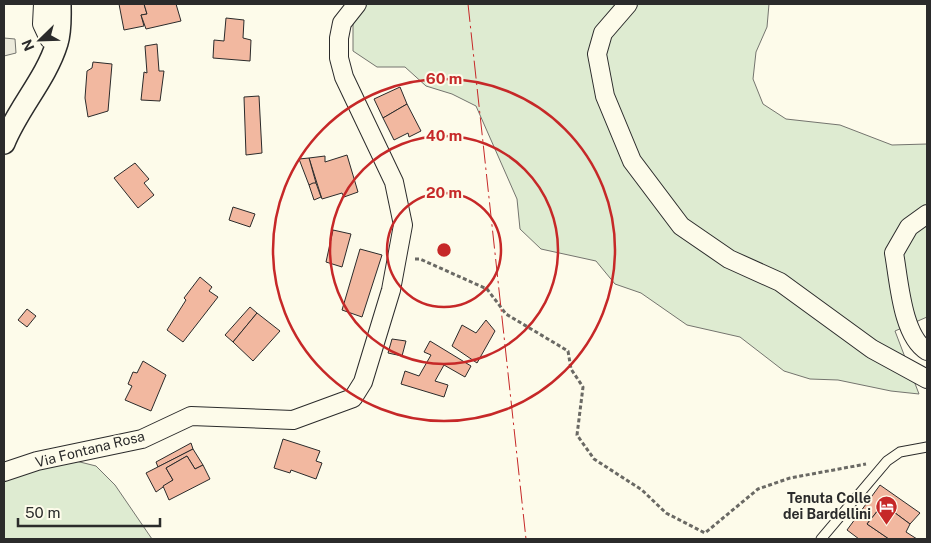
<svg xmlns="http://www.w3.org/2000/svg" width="931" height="543" font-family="'Public Sans',sans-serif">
	<rect width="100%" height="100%" fill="#fdfbea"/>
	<g fill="#deebd1" stroke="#74746e">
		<path d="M 353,4 L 769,4 L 767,27 L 756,52 L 753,79 L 763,104 L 786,119 L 840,125 L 892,145 L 927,144 L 927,317 L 895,331 L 919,394 L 891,391 L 838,380 L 810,379 L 784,371 L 740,337 L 687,325 L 641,293 L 615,284 L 596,261 L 541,249 L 520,229 L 517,199 L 476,106 L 452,94 L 426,86 L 405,67 L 377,67 L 353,51 Z"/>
		<path d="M 68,459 L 96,466 L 115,485 L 152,539 L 4,539 L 4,479 Z"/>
	</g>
	<path fill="#eceadb" stroke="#74746e" d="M 4,38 L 15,39 L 16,53 L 4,56 Z"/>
	<g fill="#f2b8a0" stroke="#2b2b2b">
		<path d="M 119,4 L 144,4 L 147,14 L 141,15 L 144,26 L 124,30 Z"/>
		<path d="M 144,4 L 176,4 L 181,21 L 146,29 L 141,15 L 147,14 Z"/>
		<path d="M 226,18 L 244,20 L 243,38 L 251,40 L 250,61 L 213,58 L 214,40 L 224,41 Z"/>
		<path d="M 157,44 L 159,71 L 164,71 L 160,101 L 141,100 L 144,72 L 147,73 L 145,46 Z"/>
		<path d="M 93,62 L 112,64 L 108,111 L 88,117 L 85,98 L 87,71 L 92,68 Z"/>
		<path d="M 400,87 L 407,104 L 383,118 L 374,99 Z"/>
		<path d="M 259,96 L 262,153 L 246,155 L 244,97 Z"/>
		<path d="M 407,104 L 421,131 L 409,137 L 408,133 L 394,140 L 383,118 Z"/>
		<path d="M 347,155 L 358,192 L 344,197 L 342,193 L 322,199 L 309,158 L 325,156 L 325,162 Z"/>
		<path d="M 309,158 L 316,183 L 309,185 L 299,159 Z"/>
		<path d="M 135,163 L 149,179 L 144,183 L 154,195 L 138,208 L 114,178 Z"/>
		<path d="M 313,183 L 316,183 L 321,197 L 314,200 L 309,185 Z"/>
		<path d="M 233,207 L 255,214 L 250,227 L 229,220 Z"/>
		<path d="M 333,230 L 351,234 L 342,267 L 326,262 Z"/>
		<path d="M 360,249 L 382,255 L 362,317 L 342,310 Z"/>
		<path d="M 200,277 L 212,287 L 209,291 L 218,297 L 183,342 L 167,330 L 186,300 L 184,298 Z"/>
		<path d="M 250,307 L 257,313 L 233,342 L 225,335 Z"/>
		<path d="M 27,309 L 36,316 L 27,327 L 18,320 Z"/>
		<path d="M 257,313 L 280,331 L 253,361 L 233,342 Z"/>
		<path d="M 486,320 L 495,331 L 477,363 L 452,346 L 462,325 L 476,333 Z"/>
		<path d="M 392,339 L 406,341 L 402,356 L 388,353 Z"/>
		<path d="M 430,341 L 471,366 L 465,377 L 444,365 L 435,381 L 448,385 L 444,397 L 401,384 L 405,371 L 419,376 L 431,355 L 424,352 Z"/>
		<path d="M 143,361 L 166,375 L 151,411 L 125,400 L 132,386 L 128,384 L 133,372 L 137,373 Z"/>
		<path d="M 283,439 L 320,451 L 316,461 L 322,463 L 316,479 L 291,470 L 290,473 L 274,468 Z"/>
		<path d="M 191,443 L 193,449 L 158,467 L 156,462 Z"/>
		<path d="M 193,449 L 203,465 L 195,469 L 187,456 L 166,468 L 173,480 L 156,492 L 146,473 Z"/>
		<path d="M 187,456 L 195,469 L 203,465 L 210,479 L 169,500 L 163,486 L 173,480 L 166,468 Z"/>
		<path d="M 880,485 L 920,513 L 910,524 L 883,504 L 867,524 L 889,539 L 859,539 L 847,530 Z"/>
		<path d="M 883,504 L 910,524 L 906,532 L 917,539 L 889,539 L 867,524 Z"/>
	</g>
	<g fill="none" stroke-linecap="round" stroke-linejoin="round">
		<defs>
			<path id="service" d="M 821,539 L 887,461 L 900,452 L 927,447"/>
			<g id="minor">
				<path d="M 43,4 L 42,24 L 49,39 L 57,42"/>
				<path d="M 628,4 L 603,33 L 597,54 L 605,96 L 632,161 L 681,226 L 729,259 L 780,282 L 872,349 L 927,379"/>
				<path d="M 927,214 L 909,227 L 894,253 C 899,280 902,336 927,351"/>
				<path d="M 4,472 L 37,461 L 142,439 L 191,416 L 293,420 L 353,398 L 363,382 L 391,290 L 403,225 L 394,182 L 344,77 L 339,58 L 339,38 L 342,23 L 357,4"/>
			</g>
			<path id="tertiary" d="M 4,143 C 18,108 46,79 57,43 C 61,30 60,17 60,4"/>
		</defs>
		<use href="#service" stroke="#2b2b2b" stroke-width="11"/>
		<use href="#minor" stroke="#2b2b2b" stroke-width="20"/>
		<use href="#tertiary" stroke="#2b2b2b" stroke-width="24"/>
		<path stroke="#6a6964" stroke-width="3" stroke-dasharray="4 2.5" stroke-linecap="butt" d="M 415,259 L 420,259 L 487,289 L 506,314 L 568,351 L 571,369 L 583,387 L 577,435 L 594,459 L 642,490 L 666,513 L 705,533 L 758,489 L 790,478 L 866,464"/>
		<use href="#service" stroke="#fdfbea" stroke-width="9"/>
		<use href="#minor" stroke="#fdfbea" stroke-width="18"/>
		<use href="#tertiary" stroke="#fdfbea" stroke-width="21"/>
		<path stroke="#c62828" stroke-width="1" stroke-dasharray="18 4 2.5 4" stroke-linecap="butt" d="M 468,4 L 526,539"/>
	</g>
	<g fill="none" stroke="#c62828" stroke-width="2.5">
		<circle cx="444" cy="250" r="57"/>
		<circle cx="444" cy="250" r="114"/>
		<circle cx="444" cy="250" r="171"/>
	</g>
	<defs>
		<symbol id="hotel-pin" viewBox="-11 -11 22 30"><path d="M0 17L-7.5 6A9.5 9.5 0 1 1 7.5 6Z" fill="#c62828" stroke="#fdfbea"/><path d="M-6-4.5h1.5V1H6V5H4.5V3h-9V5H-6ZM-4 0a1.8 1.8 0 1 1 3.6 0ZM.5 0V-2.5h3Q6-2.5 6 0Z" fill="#fff"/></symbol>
	</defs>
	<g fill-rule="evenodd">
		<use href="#hotel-pin" x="874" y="494" width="25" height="34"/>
	</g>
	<g text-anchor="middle" stroke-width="4" stroke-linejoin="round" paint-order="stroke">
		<g font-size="14" fill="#2b2b2b" stroke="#fdfbea">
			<text transform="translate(90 449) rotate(-14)" y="5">Via Fontana Rosa</text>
		</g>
		<g font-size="14" font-weight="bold" fill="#2b2b2b" stroke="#fdfbea" text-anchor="end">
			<text x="871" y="503">Tenuta Colle<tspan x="871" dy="16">dei Bardellini</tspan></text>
		</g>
	</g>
	<circle cx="444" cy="250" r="8" fill="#c62828" stroke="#fdfbea" stroke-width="2.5"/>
	<g font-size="15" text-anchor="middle" font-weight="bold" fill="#c62828" stroke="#fdfbea" stroke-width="4" stroke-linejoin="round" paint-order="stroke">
		<text x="444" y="84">60 m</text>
		<text x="444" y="141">40 m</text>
		<text x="444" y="198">20 m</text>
	</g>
	<rect width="931" height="543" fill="none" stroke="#2b2b2b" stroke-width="10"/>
	<g transform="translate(40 40) rotate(247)" stroke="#fdfbea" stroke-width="4" paint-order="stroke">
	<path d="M0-4L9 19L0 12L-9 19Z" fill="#2b2b2b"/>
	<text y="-8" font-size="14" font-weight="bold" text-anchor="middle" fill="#2b2b2b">N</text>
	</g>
	<path d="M18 518v8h142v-8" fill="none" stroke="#2b2b2b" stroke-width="2.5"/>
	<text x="25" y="518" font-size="15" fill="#2b2b2b" stroke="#fdfbea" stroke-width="4" paint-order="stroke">50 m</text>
</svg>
